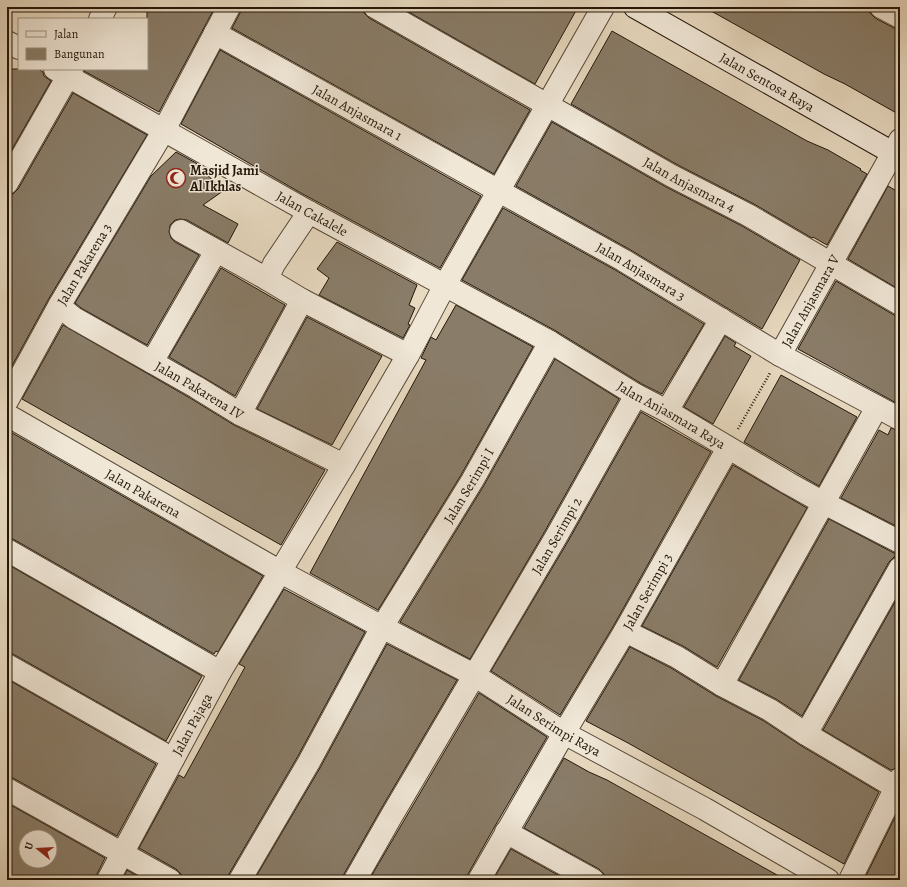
<svg xmlns="http://www.w3.org/2000/svg" width="907" height="887" font-family="Alegreya,serif">
	<rect width="100%" height="100%" fill="#e8dac1"/>
	<filter id="stains"><feTurbulence type="fractalNoise" baseFrequency=".005" numOctaves="4"/><feColorMatrix values="0 0 0 0 .2 0 0 0 0 .09 0 0 0 0 .02 0 0 0 .5 -.17"/></filter>
	<radialGradient id="worn" r=".72"><stop offset=".6" stop-color="#630" stop-opacity="0"/><stop offset="1" stop-color="#630" stop-opacity=".3"/></radialGradient>
	<g fill="#897c68" stroke="#231608" fill-rule="evenodd">
		<path d="M 147,7 L 215,7 L 159,112 L 84,71 L 84,69 L 147,69 Z"/>
		<path d="M 241,7 L 363,7 L 364,13 L 369,18 L 530,110 L 494,174 L 232,28 L 240,13 Z"/>
		<path d="M 400,7 L 578,7 L 535,84 Z"/>
		<path d="M 704,7 L 869,7 L 870,13 L 875,18 L 894,28 L 900,29 L 900,115 L 845,84 L 824,74 Z"/>
		<path d="M 612,31 L 807,141 L 828,150 L 861,169 L 860,170 L 867,174 L 827,245 L 813,237 L 812,238 L 754,204 L 678,165 L 571,104 Z"/>
		<path d="M 220,50 L 481,196 L 440,268 L 301,193 L 181,124 Z"/>
		<path d="M 7,69 L 38,69 L 43,72 L 44,76 L 51,81 L 7,158 Z"/>
		<path d="M 73,93 L 147,135 L 48,300 L 7,375 L 7,195 L 13,194 L 18,189 Z"/>
		<path d="M 552,122 L 666,187 L 742,226 L 800,260 L 762,329 L 629,249 L 516,186 Z"/>
		<path d="M 176,152 L 196,163 L 223,191 L 203,205 L 238,224 L 228,243 L 187,220 L 180,219 L 175,220 L 170,225 L 169,232 L 171,238 L 175,242 L 199,255 L 147,345 L 81,308 L 75,303 L 151,176 Z"/>
		<path d="M 888,186 L 900,193 L 900,290 L 848,259 Z"/>
		<path d="M 503,208 L 617,271 L 704,324 L 662,394 L 642,384 L 556,331 L 462,280 Z"/>
		<path d="M 337,242 L 417,285 L 409,305 L 415,308 L 408,324 L 410,325 L 403,338 L 319,295 L 329,278 L 317,269 Z"/>
		<path d="M 221,268 L 285,305 L 235,396 L 169,357 Z"/>
		<path d="M 836,281 L 894,315 L 900,316 L 900,405 L 798,349 Z"/>
		<path d="M 456,305 L 533,347 L 461,475 L 378,610 L 310,573 L 426,360 L 421,358 L 431,337 L 436,340 Z"/>
		<path d="M 307,317 L 382,356 L 332,445 L 257,409 Z"/>
		<path d="M 63,325 L 190,398 L 234,425 L 325,470 L 281,545 L 22,399 Z"/>
		<path d="M 725,336 L 736,343 L 734,346 L 751,356 L 713,424 L 684,407 Z"/>
		<path d="M 555,359 L 619,399 L 545,531 L 470,659 L 400,622 L 483,487 Z"/>
		<path d="M 781,375 L 857,417 L 819,486 L 744,442 Z"/>
		<path d="M 641,412 L 711,452 L 614,625 L 560,715 L 491,671 L 567,543 Z"/>
		<path d="M 891,428 L 900,431 L 900,528 L 841,498 L 879,430 L 888,435 Z"/>
		<path d="M 7,430 L 263,576 L 218,652 L 216,651 L 214,654 L 13,539 L 7,538 Z"/>
		<path d="M 733,465 L 807,508 L 717,667 L 683,646 L 642,626 Z"/>
		<path d="M 829,519 L 894,553 L 900,554 L 900,556 L 894,557 L 889,562 L 802,716 L 776,699 L 739,680 Z"/>
		<path d="M 7,564 L 202,676 L 166,741 L 13,654 L 7,653 Z"/>
		<path d="M 284,589 L 365,632 L 298,756 L 229,874 L 228,880 L 182,880 L 181,874 L 176,869 L 139,848 L 179,775 L 184,778 L 245,667 L 239,664 Z"/>
		<path d="M 900,593 L 900,767 L 891,770 L 823,730 Z"/>
		<path d="M 387,644 L 457,680 L 381,809 L 344,874 L 343,880 L 254,880 L 320,768 Z"/>
		<path d="M 630,647 L 671,668 L 716,696 L 764,721 L 800,745 L 879,792 L 844,864 L 628,743 L 586,721 Z"/>
		<path d="M 7,679 L 156,764 L 117,836 L 13,778 L 7,777 Z"/>
		<path d="M 479,693 L 547,737 L 495,826 L 468,874 L 467,880 L 369,880 Z"/>
		<path d="M 564,758 L 589,772 L 607,780 L 786,880 L 605,880 L 604,874 L 599,869 L 524,828 Z"/>
		<path d="M 7,803 L 105,858 L 97,874 L 96,880 L 7,880 ZM 26,837 L 50,837 L 50,861 L 26,861 Z"/>
		<path d="M 900,807 L 900,880 L 864,880 Z"/>
		<path d="M 511,849 L 567,880 L 493,880 Z"/>
		<path d="M 127,870 L 144,880 L 122,880 Z"/>
	</g>
	<g fill="none" stroke-linecap="round" stroke-linejoin="round">
		<defs>
			<g id="street">
				<path id="s1" d="M 375,7 L 672,176 L 748,215 L 900,304"/>
				<path d="M 881,7 L 900,17"/>
				<path d="M 100,19 L 106,7"/>
				<path id="s2" d="M 215,33 L 623,260 L 780,355 L 900,419"/>
				<path d="M 7,42 L 19,48"/>
				<path id="s3" d="M 55,69 L 309,212 L 550,342 L 636,395 L 667,411 L 788,483 L 824,503 L 900,542"/>
				<path d="M 7,183 L 72,69"/>
				<path d="M 309,212 L 274,264 L 267,279 L 302,300 L 408,355"/>
				<path d="M 181,231 L 267,279"/>
				<path id="s4" d="M 59,306 L 74,318 L 196,387 L 240,414 L 344,465"/>
				<path id="s5" d="M 780,355 L 900,140"/>
				<path d="M 152,362 L 216,251"/>
				<path id="s6" d="M 7,401 L 59,306 L 164,130 L 229,7"/>
				<path d="M 667,411 L 721,319"/>
				<path d="M 240,414 L 302,300"/>
				<path id="s7" d="M 7,415 L 279,571 L 382,627 L 474,675 L 564,733 L 705,809 L 828,880"/>
				<path d="M 7,550 L 220,672"/>
				<path d="M 625,631 L 677,657 L 722,685 L 770,710 L 806,734 L 900,790"/>
				<path d="M 7,665 L 173,759"/>
				<path d="M 722,685 L 877,407"/>
				<path d="M 806,734 L 900,568"/>
				<path d="M 7,789 L 170,880"/>
				<path d="M 506,832 L 593,880"/>
				<path id="s8" d="M 108,880 L 220,672 L 344,465 L 408,355 L 445,285 L 603,7"/>
				<path id="s9" d="M 240,880 L 309,762 L 382,627 L 472,481 L 550,342"/>
				<path id="s10" d="M 355,880 L 392,815 L 556,537 L 636,395"/>
				<path id="s11" d="M 479,880 L 564,733 L 625,631 L 728,448"/>
				<path d="M 850,880 L 900,779"/>
			</g>
			<g id="secondary">
				<path id="s12" d="M 635,7 L 900,157"/>
			</g>
		</defs>
		<use href="#street" stroke="#544736" stroke-width="24"/>
		<use href="#secondary" stroke="#231608" stroke-width="24"/>
		<path stroke="#231608" stroke-width="2.5" stroke-dasharray="1 2" stroke-linecap="butt" d="M 738,429 L 770,373"/>
		<use href="#street" stroke="#f0e7d7" stroke-width="22"/>
		<use href="#secondary" stroke="#f0e7d7" stroke-width="22"/>
	</g>
	<defs>
		<symbol id="mosque-ring" viewBox="-11 -11 22 22"><circle r="9.5" fill="#f0e7d7" stroke="#8f2418" stroke-width="1.5"/><path d="M3.5-4.9A6 6 0 1 0 3.5 4.9A5 5 0 1 1 3.5-4.9Z" fill="#8f2418"/></symbol>
	</defs>
	<g fill-rule="evenodd">
		<use href="#mosque-ring" x="165" y="167" width="22" height="22"/>
	</g>
	<g text-anchor="middle" stroke-width="3" stroke-linejoin="round" paint-order="stroke">
		<g font-size="14" fill="#231608" stroke="#f0e7d7">
			<text dy="5" stroke="none"><textPath href="#s12" startOffset="152">Jalan Sentosa Raya</textPath></text>
			<text dy="5" stroke="none"><textPath href="#s2" startOffset="163">Jalan Anjasmara 1</textPath></text>
			<text dy="5" stroke="none"><textPath href="#s1" startOffset="361">Jalan Anjasmara 4</textPath></text>
			<text dy="5" stroke="none"><textPath href="#s3" startOffset="295">Jalan Cakalele</textPath></text>
			<text dy="5" stroke="none"><textPath href="#s6" startOffset="157">Jalan Pakarena 3</textPath></text>
			<text dy="5" stroke="none"><textPath href="#s2" startOffset="488">Jalan Anjasmara 3</textPath></text>
			<text dy="5" stroke="none"><textPath href="#s5" startOffset="62">Jalan Anjasmara V</textPath></text>
			<text dy="5" stroke="none"><textPath href="#s4" startOffset="164">Jalan Pakarena IV</textPath></text>
			<text dy="5" stroke="none"><textPath href="#s3" startOffset="707">Jalan Anjasmara Raya</textPath></text>
			<text dy="5" stroke="none"><textPath href="#s9" startOffset="456">Jalan Serimpi I</textPath></text>
			<text dy="5" stroke="none"><textPath href="#s7" startOffset="157">Jalan Pakarena</textPath></text>
			<text dy="5" stroke="none"><textPath href="#s10" startOffset="399">Jalan Serimpi 2</textPath></text>
			<text dy="5" stroke="none"><textPath href="#s11" startOffset="334">Jalan Serimpi 3</textPath></text>
			<text dy="5" stroke="none"><textPath href="#s8" startOffset="177">Jalan Pajaga</textPath></text>
			<text dy="5" stroke="none"><textPath href="#s7" startOffset="629">Jalan Serimpi Raya</textPath></text>
		</g>
		<g font-size="14" font-weight="bold" fill="#231608" stroke="#f0e7d7" text-anchor="start">
			<text x="190" y="175">Masjid Jami<tspan x="190" dy="16">Al Ikhlas</tspan></text>
		</g>
	</g>
	<rect width="907" height="887" fill="none" stroke="#e8dac1" stroke-width="24"/>
	<rect x="8" y="8" width="891" height="871" fill="none" stroke="#231608" stroke-width="2"/>
	<rect x="12" y="12" width="883" height="863" fill="none" stroke="#231608"/>
	<rect x="18" y="18" width="130" height="52" fill="#f0e7d7" stroke="#9e9384"/>
	<rect x="26" y="31" width="20" height="6" fill="#f0e7d7" stroke="#9e9384"/>
	<text x="54" y="38" font-size="12" fill="#231608">Jalan</text>
	<rect x="26" y="48" width="20" height="12" fill="#897c68" stroke="#9e9384"/>
	<text x="54" y="58" font-size="12" fill="#231608">Bangunan</text>
	<g transform="translate(38 849) rotate(288)"><circle r="19" fill="#f0e7d7" stroke="#9e9384"/>
	<path d="M0-3L7 15L0 10L-7 15Z" fill="#8f2418"/>
	<text y="-6" font-size="11" font-weight="bold" text-anchor="middle" fill="#231608">U</text>
	</g>
	<rect width="100%" height="100%" filter="url(#stains)"/>
	<rect width="100%" height="100%" fill="url(#worn)"/>
</svg>
